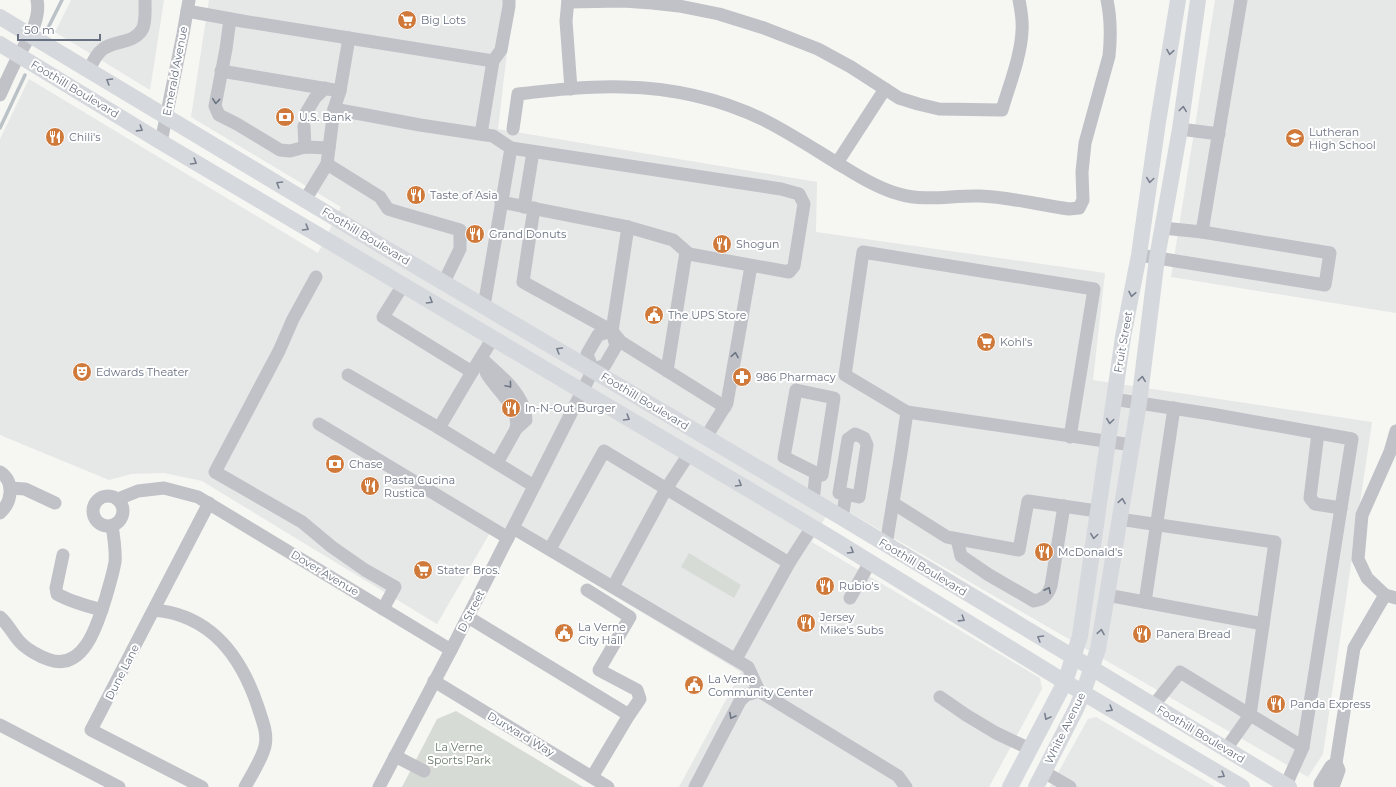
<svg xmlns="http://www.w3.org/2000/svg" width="1396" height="787" font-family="Montserrat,sans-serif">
	<rect width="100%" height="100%" fill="#f6f6f3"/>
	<g fill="#e6e7e7">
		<path d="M 71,0 L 164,0 L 150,90 L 55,32 Z"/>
		<path d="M 209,0 L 513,0 L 498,129 L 817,182 L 816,232 L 1105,273 L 1093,380 L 1372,422 L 1323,754 L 1308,777 L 833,503 L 812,542 L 1040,678 L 1042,689 L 989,787 L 679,787 L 741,672 L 495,524 L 437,624 L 202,481 L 164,473 L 131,474 L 109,480 L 0,435 L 0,139 L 29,79 L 318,253 L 341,207 L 191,117 Z"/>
		<path d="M 1215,0 L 1396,0 L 1396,313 L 1171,277 Z"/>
		<path d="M 1096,717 L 1215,787 L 1050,787 L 1088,719 Z"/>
	</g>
	<g fill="#d6dcd5">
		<path d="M 689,553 L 741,585 L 734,598 L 681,567 Z"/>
		<path d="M 456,711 L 583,787 L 402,787 L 437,719 Z"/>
	</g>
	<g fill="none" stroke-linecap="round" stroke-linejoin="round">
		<g stroke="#bbc2c7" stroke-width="3.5">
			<path d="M 48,28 L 62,0"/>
			<path d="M 0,128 L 25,75"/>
		</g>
		<g stroke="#c0c2c7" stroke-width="13">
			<path d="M 568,0 L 566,21 L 571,89"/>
			<path d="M 568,2 L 623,1 L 652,3 L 679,6 L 719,14 L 764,28 L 818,49 L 851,67 L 899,98 L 918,104 L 939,109 L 1002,110 C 1009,86 1021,56 1022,31 C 1023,21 1021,10 1019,0"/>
			<path d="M 187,11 L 242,21 L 493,61"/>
			<path d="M 230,19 L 226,49 L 215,106 L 219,115 L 237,124 L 280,150 L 290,151 L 305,147 L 329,148"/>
			<path d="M 89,70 C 93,62 96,54 103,49 C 115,40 135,44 143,28 C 146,20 145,9 145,0"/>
			<path d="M 221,71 L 340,91"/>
			<path d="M 0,95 C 6,82 12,68 19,55 C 28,39 41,19 37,0"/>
			<path d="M 334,109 L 420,125 L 493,136 L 511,148 L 484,306"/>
			<path d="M 306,113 L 315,98 L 325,88"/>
			<path d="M 304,126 L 305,147"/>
			<path d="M 513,129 L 518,94 C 553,90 588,86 623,87 C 671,88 721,99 764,120 C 792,134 820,153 847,169 C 863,179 880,189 899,194 C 926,202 952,195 980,196 C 1010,197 1040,205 1069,209 L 1079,208 L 1083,200 L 1082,172 L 1085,143 L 1109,56 C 1111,37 1111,19 1107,0"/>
			<path d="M 1180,129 L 1219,134"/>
			<path d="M 481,134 L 493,61 L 501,50 L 509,6 L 509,0"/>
			<path d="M 161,142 L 183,34 L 189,0"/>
			<path d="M 837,163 L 885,89"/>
			<path d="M 327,164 L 380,197 L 388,209 L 401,213 L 460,230 L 460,249 L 444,282"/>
			<path d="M 305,200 L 327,164 L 334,109 L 340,91 L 349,38"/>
			<path d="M 501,202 L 628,227 L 673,240 L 689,254 L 789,272 L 794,266 L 804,204 L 799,194 L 781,189 L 511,148"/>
			<path d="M 524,207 L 533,152"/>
			<path d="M 534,208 L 523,282 L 612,331 L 621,342 L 725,407"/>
			<path d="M 1202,232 L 1241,0"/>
			<path d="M 1139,255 L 1325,285 L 1330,253 L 1202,232 L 1163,228"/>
			<path d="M 316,277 L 293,319 L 279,351 L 215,472 L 302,522 L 332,547 L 365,570 L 395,587 L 383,609"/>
			<path d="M 403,285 L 383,317 L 472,372 L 493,338"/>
			<path d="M 481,358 C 497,373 516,387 524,408 C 526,411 525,416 526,420 L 516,429 L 497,463"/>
			<path d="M 484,362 C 485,366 485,371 487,374 C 497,391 521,408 516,429"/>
			<path d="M 593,370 L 605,365 L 616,346 L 612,331 L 628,227"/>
			<path d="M 593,370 L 587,354 L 598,335 L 612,331"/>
			<path d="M 667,371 L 686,252"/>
			<path d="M 472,372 L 439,428 L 534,486"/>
			<path d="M 348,375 L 439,428"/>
			<path d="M 796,390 L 834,398 L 822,475 L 816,473 L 784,457 Z"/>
			<path d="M 1113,399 L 1211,414 L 1352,439 L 1303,747 L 1286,785"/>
			<path d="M 319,424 L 508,538"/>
			<path d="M 1396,431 L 1390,452 L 1362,515 L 1358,559 L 1367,578 L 1385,595 L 1396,598"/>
			<path d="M 1318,433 L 1310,498 L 1315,504 L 1341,508"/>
			<path d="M 706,437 L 727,403 L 751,266"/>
			<path d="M 1070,437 L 1094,289 L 863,252 L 845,375 L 907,412 L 1132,445"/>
			<path d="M 0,472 C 15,482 12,502 0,513"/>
			<path d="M 10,488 L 25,489 L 55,503"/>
			<circle cx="108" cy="511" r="15"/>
			<path d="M 118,499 L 138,491 L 164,488 L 198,497 L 451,650"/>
			<path d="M 813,501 L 816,473"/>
			<path d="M 893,503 L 947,537 L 1019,550 L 1028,501 L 1097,511"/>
			<path d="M 842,518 L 846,494 L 859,497 L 867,445 L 864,438 L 855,434 L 848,439 L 839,493 L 846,494"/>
			<path d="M 1119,519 L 1275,542 L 1250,715 L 1226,749"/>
			<path d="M 513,528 L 748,667 L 759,691 L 898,776 L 906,787"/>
			<path d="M 957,539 L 961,556 L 989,575 L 1034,601 C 1044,599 1048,595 1051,586 L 1064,506"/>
			<path d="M 886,545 L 901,453 L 907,412"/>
			<path d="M 550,549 L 604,451 L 789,563 L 736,659"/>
			<path d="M 63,555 L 56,588 L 57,594 C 71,602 87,606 102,610"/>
			<path d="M 789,563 L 812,527"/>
			<path d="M 613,587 L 666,489 L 689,454"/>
			<path d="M 587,590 L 630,617 L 599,670 L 637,690 L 640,699 L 629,715"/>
			<path d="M 1107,595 L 1263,624"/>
			<path d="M 850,598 L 870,562"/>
			<path d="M 1145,602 L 1174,408"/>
			<path d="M 154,610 C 211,615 241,656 258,707 C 262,720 268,733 265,746 C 263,757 251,776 245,787"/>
			<path d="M 0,617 C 8,624 12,633 19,641 C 26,649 40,657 50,660 C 85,671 98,622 106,597 C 109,586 113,574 115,562 C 116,550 114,538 112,526"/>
			<path d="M 468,617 L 629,715 L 592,777"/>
			<path d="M 434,681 L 608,787"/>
			<path d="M 940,697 L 966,715 L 996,733 L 1030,749"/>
			<path d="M 1153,706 L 1180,672 L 1303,747"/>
			<path d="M 0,725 L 119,787"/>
			<path d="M 395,756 L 424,771"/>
			<path d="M 1044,772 L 1070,787"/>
			<path d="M 202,787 L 91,730 L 209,503"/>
			<path d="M 379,787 L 451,650 L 593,370"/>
			<path d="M 695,787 L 740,701 L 746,695 L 759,691"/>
			<path d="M 1321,787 L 1320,784 L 1331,766 L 1336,763"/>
			<path d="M 1333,787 L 1339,770 L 1336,763 L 1354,648 L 1385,595"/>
		</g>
		<g stroke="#d5d8dc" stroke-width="16">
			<path d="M 0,17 L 380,245 L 841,517 L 1289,787"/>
			<path d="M 0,44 L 161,142 L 829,537 L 1065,682 L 1242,787"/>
			<path d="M 1010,787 L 1065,682 L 1080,636 L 1123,337 L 1139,255 L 1158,122 L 1178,0"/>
			<path d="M 1036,787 L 1076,709 L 1083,693 L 1098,649 L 1139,403 L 1157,258 L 1180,129 L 1198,0"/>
		</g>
	</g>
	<defs><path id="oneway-chevron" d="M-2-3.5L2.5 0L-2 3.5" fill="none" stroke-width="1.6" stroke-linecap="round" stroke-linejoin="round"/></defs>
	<g stroke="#78808f">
		<use href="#oneway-chevron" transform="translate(1170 52) rotate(99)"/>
		<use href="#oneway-chevron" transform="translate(109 81) rotate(-149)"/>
		<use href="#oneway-chevron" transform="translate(1183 109) rotate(-82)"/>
		<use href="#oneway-chevron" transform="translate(140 129) rotate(32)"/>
		<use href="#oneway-chevron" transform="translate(194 162) rotate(31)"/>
		<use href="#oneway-chevron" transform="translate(1150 180) rotate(98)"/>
		<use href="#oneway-chevron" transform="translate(279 184) rotate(-149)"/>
		<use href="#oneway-chevron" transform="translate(306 228) rotate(31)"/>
		<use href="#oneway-chevron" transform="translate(1132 294) rotate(101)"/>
		<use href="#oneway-chevron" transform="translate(430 301) rotate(31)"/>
		<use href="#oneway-chevron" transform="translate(559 350) rotate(-150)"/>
		<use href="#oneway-chevron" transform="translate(1142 379) rotate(-83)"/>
		<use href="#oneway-chevron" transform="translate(627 418) rotate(31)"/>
		<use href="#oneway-chevron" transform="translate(1110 421) rotate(98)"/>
		<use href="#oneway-chevron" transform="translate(739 484) rotate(31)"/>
		<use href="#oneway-chevron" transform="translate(1122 501) rotate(-81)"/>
		<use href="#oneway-chevron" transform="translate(1094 536) rotate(98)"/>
		<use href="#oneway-chevron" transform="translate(851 551) rotate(31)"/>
		<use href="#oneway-chevron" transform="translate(962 619) rotate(32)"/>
		<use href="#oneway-chevron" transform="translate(1101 632) rotate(-81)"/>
		<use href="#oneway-chevron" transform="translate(1040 638) rotate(-149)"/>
		<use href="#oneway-chevron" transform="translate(1110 709) rotate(31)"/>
		<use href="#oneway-chevron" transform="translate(1047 717) rotate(118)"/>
		<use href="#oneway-chevron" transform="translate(1222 775) rotate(31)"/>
	</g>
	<g stroke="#6c7584">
		<use href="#oneway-chevron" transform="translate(216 101) rotate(96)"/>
		<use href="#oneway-chevron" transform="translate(735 355) rotate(-80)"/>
		<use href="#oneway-chevron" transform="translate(509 385) rotate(50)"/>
		<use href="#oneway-chevron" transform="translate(1048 590) rotate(-64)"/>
		<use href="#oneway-chevron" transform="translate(732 716) rotate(118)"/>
	</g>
	<defs>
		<symbol id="supermarket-disc" viewBox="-11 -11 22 22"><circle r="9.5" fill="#cf793a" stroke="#fff"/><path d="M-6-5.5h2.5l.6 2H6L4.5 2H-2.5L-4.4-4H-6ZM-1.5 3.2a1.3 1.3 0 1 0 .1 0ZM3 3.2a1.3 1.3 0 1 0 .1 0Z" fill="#fff"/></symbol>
		<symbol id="bank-disc" viewBox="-11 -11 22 22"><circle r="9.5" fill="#cf793a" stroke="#fff"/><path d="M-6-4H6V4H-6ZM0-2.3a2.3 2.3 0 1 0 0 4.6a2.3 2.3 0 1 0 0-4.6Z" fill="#fff"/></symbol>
		<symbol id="restaurant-disc" viewBox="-11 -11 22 22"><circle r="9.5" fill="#cf793a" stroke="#fff"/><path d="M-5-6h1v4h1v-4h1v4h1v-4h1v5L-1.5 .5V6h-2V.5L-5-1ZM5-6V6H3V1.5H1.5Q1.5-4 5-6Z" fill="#fff"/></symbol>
		<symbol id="school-disc" viewBox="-11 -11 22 22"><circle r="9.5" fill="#cf793a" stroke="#fff"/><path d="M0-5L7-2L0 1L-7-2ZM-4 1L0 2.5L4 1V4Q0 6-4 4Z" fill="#fff"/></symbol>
		<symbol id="civic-disc" viewBox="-11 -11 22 22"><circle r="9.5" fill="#cf793a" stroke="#fff"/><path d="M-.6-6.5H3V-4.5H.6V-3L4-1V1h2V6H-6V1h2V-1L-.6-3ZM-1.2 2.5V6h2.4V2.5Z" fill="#fff"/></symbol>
		<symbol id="theatre-disc" viewBox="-11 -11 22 22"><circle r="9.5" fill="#cf793a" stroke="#fff"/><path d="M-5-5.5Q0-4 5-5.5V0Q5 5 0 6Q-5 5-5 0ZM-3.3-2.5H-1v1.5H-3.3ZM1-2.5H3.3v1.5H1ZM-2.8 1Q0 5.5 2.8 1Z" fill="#fff"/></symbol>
		<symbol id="pharmacy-disc" viewBox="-11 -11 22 22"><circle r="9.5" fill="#cf793a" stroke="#fff"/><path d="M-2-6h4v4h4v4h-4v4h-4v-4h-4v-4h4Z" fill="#fff"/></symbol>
	</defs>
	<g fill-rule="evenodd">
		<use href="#supermarket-disc" x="396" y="9" width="22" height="22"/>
		<use href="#bank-disc" x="274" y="106" width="22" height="22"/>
		<use href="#restaurant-disc" x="44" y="126" width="22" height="22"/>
		<use href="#school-disc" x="1284" y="127" width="22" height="22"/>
		<use href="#restaurant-disc" x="405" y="184" width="22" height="22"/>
		<use href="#restaurant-disc" x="464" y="223" width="22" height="22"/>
		<use href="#restaurant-disc" x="711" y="233" width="22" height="22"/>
		<use href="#civic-disc" x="643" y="304" width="22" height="22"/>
		<use href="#supermarket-disc" x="975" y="331" width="22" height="22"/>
		<use href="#theatre-disc" x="71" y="361" width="22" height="22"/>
		<use href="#pharmacy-disc" x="731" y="366" width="22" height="22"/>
		<use href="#restaurant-disc" x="500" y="397" width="22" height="22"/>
		<use href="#bank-disc" x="324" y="453" width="22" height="22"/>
		<use href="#restaurant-disc" x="359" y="475" width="22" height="22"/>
		<use href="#restaurant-disc" x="1033" y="541" width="22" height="22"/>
		<use href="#supermarket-disc" x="412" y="559" width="22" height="22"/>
		<use href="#restaurant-disc" x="814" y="575" width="22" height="22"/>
		<use href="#restaurant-disc" x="795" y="612" width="22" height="22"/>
		<use href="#civic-disc" x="553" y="622" width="22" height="22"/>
		<use href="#restaurant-disc" x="1131" y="623" width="22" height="22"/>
		<use href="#civic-disc" x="683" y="674" width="22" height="22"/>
		<use href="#restaurant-disc" x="1265" y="693" width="22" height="22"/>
	</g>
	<g text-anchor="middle" stroke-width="4" stroke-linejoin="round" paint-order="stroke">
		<g font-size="11" fill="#687181" stroke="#fff" text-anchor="start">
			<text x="421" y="24">Big Lots</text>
			<text x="299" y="121">U.S. Bank</text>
			<text x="1309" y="136">Lutheran<tspan x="1309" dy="13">High School</tspan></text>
			<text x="69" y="141">Chili's</text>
			<text x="430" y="199">Taste of Asia</text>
			<text x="489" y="238">Grand Donuts</text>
			<text x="736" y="248">Shogun</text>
			<text x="668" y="319">The UPS Store</text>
			<text x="1000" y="346">Kohl's</text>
			<text x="96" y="376">Edwards Theater</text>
			<text x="756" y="381">986 Pharmacy</text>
			<text x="525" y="412">In-N-Out Burger</text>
			<text x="349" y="468">Chase</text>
			<text x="384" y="484">Pasta Cucina<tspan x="384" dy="13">Rustica</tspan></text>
			<text x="1058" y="556">McDonald's</text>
			<text x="437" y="574">Stater Bros.</text>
			<text x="839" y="590">Rubio's</text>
			<text x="820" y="621">Jersey<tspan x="820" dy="13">Mike's Subs</tspan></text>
			<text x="578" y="631">La Verne<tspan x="578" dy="13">City Hall</tspan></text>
			<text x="1156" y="638">Panera Bread</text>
			<text x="708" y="683">La Verne<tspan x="708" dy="13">Community Center</tspan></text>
			<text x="1290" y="708">Panda Express</text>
		</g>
		<g font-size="11" fill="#687181" stroke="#fff">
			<text transform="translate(175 71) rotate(-79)" y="4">Emerald Avenue</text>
			<text transform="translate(75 89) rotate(31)" y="4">Foothill Boulevard</text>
			<text transform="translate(366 236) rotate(31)" y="4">Foothill Boulevard</text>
			<text transform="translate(1123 342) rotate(-80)" y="4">Fruit Street</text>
			<text transform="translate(645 401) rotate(31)" y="4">Foothill Boulevard</text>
			<text transform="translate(923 567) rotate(31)" y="4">Foothill Boulevard</text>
			<text transform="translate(325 573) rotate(31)" y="4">Dover Avenue</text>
			<text transform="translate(471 611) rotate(-63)" y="4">D Street</text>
			<text transform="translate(122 672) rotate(-63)" y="4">Dune Lane</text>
			<text transform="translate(1065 728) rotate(-64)" y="4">White Avenue</text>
			<text transform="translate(521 734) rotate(31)" y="4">Durward Way</text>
			<text transform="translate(1201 734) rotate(31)" y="4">Foothill Boulevard</text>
		</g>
		<g font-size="11" fill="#677967" stroke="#fff">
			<text x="459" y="751">La Verne<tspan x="459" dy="13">Sports Park</tspan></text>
		</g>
	</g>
	<path d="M18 34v6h82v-6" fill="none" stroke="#687181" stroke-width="2"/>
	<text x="24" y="34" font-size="12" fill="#687181" stroke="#ffffff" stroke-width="3" paint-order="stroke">50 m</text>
</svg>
